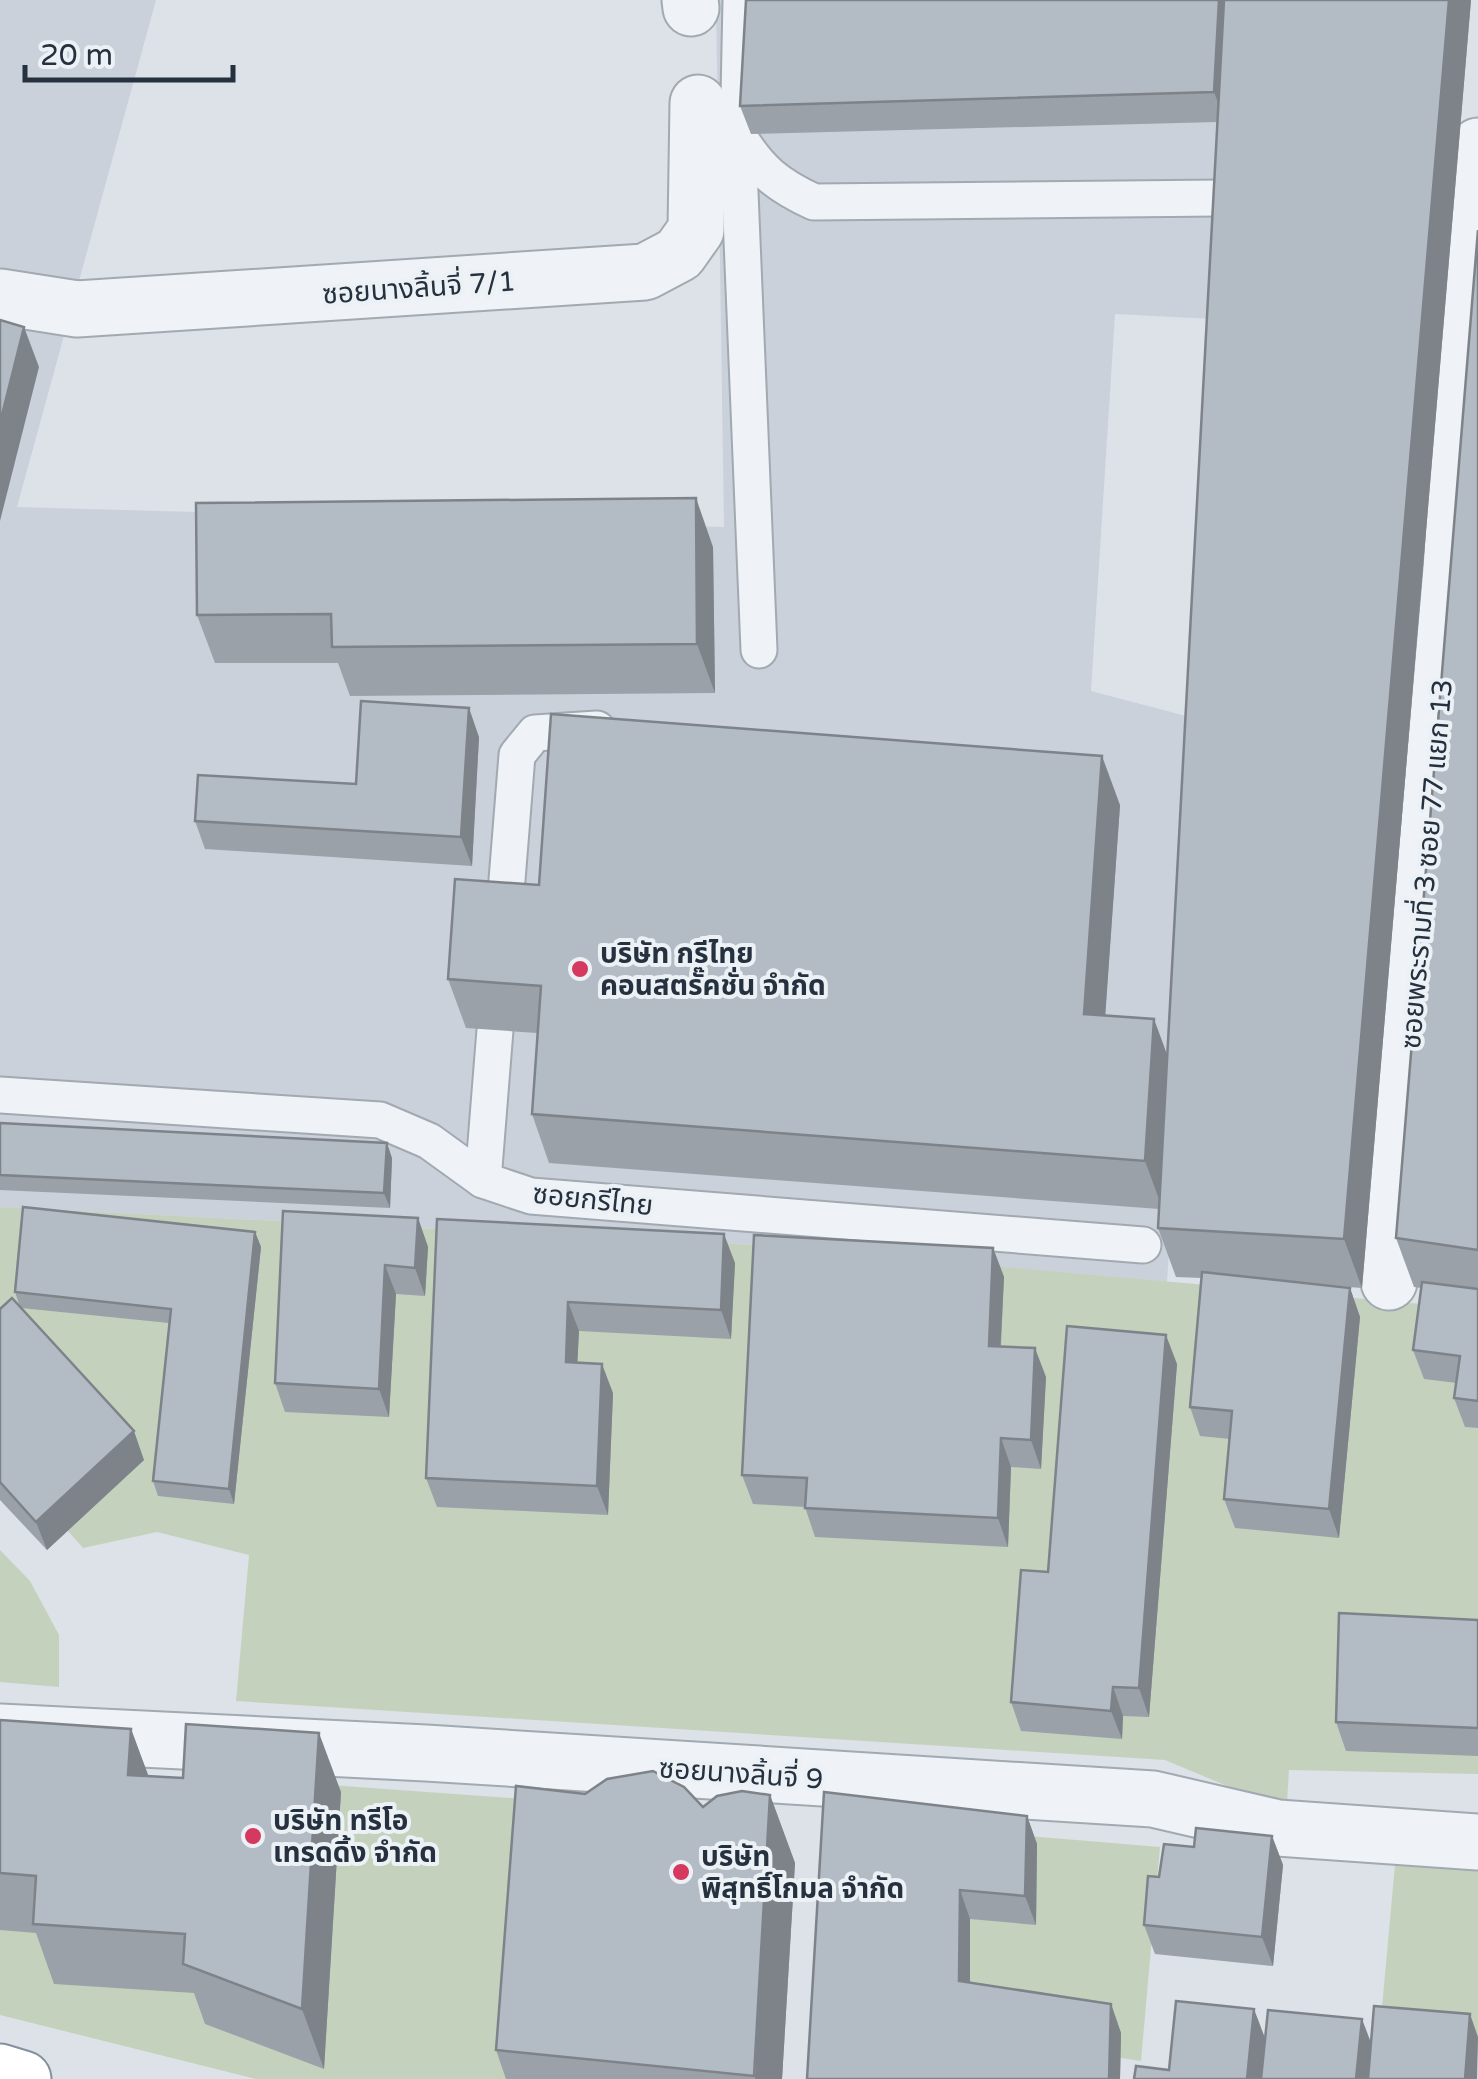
<svg xmlns="http://www.w3.org/2000/svg" width="1478" height="2079" font-family="'Varela Round','Noto Sans Thai',sans-serif">
	<rect width="100%" height="100%" fill="#dce2e7"/>
	<path fill="#cad1da" d="M 0,0 L 156,0 L 17,507 L 724,527 L 716,0 L 1245,0 L 1232,320 L 1115,314 L 1091,691 L 1205,721 L 1167,1282 L 755,1245 L 0,1207 Z"/>
	<g fill="#c4d2bd">
		<path d="M 0,1207 L 755,1245 L 1478,1309 L 1478,1774 L 1289,1770 L 1287,1803 L 1263,1801 L 1165,1760 L 236,1701 L 249,1555 L 157,1532 L 83,1548 L 0,1454 Z"/>
		<path d="M 0,1550 L 30,1581 L 59,1635 L 59,1687 L 0,1682 Z"/>
		<path d="M 330,1785 L 538,1800 L 555,2079 L 256,2079 L 0,2015 L 0,1921 Z"/>
		<path d="M 954,1830 L 1160,1847 L 1141,2061 L 958,2034 Z"/>
		<path d="M 1395,1865 L 1478,1871 L 1478,2054 L 1378,2051 Z"/>
	</g>
	<g fill="none" stroke-linecap="round" stroke-linejoin="round">
		<defs>
			<g id="lane">
				<path d="M 741,0 L 738,144 L 759,650"/>
				<path d="M 738,135 C 759,170 777,185 814,202 L 1220,198"/>
				<path d="M 503,930 L 517,755 L 535,733 L 597,729"/>
				<path d="M 0,1095 L 380,1120 L 429,1141 L 483,1180 L 531,1196 L 1143,1245"/>
				<path d="M 483,1180 L 495,1030"/>
			</g>
			<g id="street">
				<path d="M 690,0 L 691,8"/>
				<path d="M 0,297 L 77,309 L 645,272 L 679,254 L 696,230 L 698,103"/>
				<path d="M 1389,1282 L 1451,569 L 1478,146"/>
				<path d="M 0,1732 L 426,1753 L 1153,1799 L 1278,1828 L 1478,1842"/>
			</g>
			<path id="highway" d="M 0,2072 L 23,2079"/>
		</defs>
		<use href="#lane" stroke="#a1a9b1" stroke-width="39"/>
		<use href="#street" stroke="#a1a9b1" stroke-width="59"/>
		<use href="#highway" stroke="#83919f" stroke-width="59"/>
		<use href="#lane" stroke="#eff2f6" stroke-width="35"/>
		<use href="#street" stroke="#eff2f6" stroke-width="55"/>
		<use href="#highway" stroke="#fff" stroke-width="55"/>
	</g>
	<g fill="#9aa1a9">
		<path d="M 1471,0 L 1362,1288 L 1322,1285 L 1350,1288 L 1360,1317 L 1339,1538 L 1235,1528 L 1224,1499 L 1230,1439 L 1200,1436 L 1190,1407 L 1202,1278 L 1176,1277 L 1158,1228 L 1159,1209 L 549,1163 L 532,1114 L 537,1033 L 466,1028 L 448,979 L 1120,805 L 1105,1015 L 1167,1055 L 1217,122 L 751,134 L 740,106 Z"/>
		<path d="M 1478,230 L 1478,1428 L 1465,1427 L 1454,1398 L 1457,1383 L 1424,1379 L 1413,1350 L 1421,1288 L 1414,1287 L 1396,1238 Z"/>
		<path d="M 713,547 L 715,693 L 350,696 L 338,663 L 215,663 L 197,615 Z"/>
		<path d="M 479,737 L 472,866 L 205,849 L 195,821 L 356,784 Z"/>
		<path d="M 0,1123 L 392,1158 L 390,1208 L 0,1190 Z"/>
		<path d="M 418,1218 L 428,1247 L 425,1296 L 396,1294 L 389,1417 L 285,1412 L 275,1383 Z"/>
		<path d="M 437,1219 L 735,1263 L 731,1339 L 579,1331 L 577,1363 L 613,1393 L 608,1515 L 437,1507 L 426,1478 Z"/>
		<path d="M 255,1232 L 261,1247 L 234,1504 L 158,1496 L 153,1481 L 169,1323 L 21,1308 L 144,1460 L 47,1550 L 0,1500 L 0,1309 L 20,1307 L 15,1292 Z"/>
		<path d="M 993,1248 L 1004,1277 L 1001,1346 L 1046,1377 L 1041,1469 L 1011,1467 L 1008,1547 L 815,1537 L 805,1507 L 753,1504 L 742,1475 Z"/>
		<path d="M 1177,1364 L 1149,1717 L 1123,1716 L 1122,1739 L 1021,1731 L 1011,1702 L 1048,1572 Z"/>
		<path d="M 1478,1620 L 1478,1756 L 1346,1751 L 1336,1722 Z"/>
		<path d="M 0,1720 L 131,1729 L 148,1776 L 341,1792 L 324,2069 L 205,2024 L 194,1993 L 54,1984 L 36,1933 L 0,1930 Z"/>
		<path d="M 824,1792 L 1027,1816 L 1037,1844 L 1036,1925 L 970,1919 L 970,1982 L 1111,2004 L 1121,2033 L 1120,2079 L 807,2079 Z"/>
		<path d="M 585,1794 L 703,1807 L 770,1795 L 795,1863 L 782,2079 L 506,2079 L 496,2050 Z"/>
		<path d="M 1272,1836 L 1283,1865 L 1273,1966 L 1155,1954 L 1144,1925 L 1159,1877 Z"/>
	</g>
	<g fill="#7d8389">
		<path d="M 1219,0 L 1231,0 L 1225,121 L 1214,92 Z"/>
		<path d="M 1449,0 L 1471,0 L 1362,1288 L 1344,1239 Z"/>
		<path d="M 24,327 L 39,367 L 0,521 L 0,423 Z"/>
		<path d="M 696,498 L 713,547 L 715,693 L 697,644 Z"/>
		<path d="M 469,708 L 479,737 L 472,866 L 461,837 Z"/>
		<path d="M 1102,756 L 1120,805 L 1102,1062 L 1084,1014 Z"/>
		<path d="M 1154,1019 L 1172,1068 L 1163,1210 L 1145,1161 Z"/>
		<path d="M 387,1143 L 392,1158 L 390,1208 L 384,1193 Z"/>
		<path d="M 418,1218 L 428,1247 L 425,1296 L 415,1268 Z"/>
		<path d="M 255,1232 L 261,1247 L 234,1504 L 229,1489 Z"/>
		<path d="M 724,1234 L 735,1263 L 731,1339 L 721,1310 Z"/>
		<path d="M 993,1248 L 1004,1277 L 999,1375 L 989,1346 Z"/>
		<path d="M 385,1265 L 396,1294 L 389,1417 L 379,1389 Z"/>
		<path d="M 1350,1288 L 1360,1317 L 1339,1538 L 1329,1509 Z"/>
		<path d="M 568,1302 L 579,1331 L 576,1391 L 566,1362 Z"/>
		<path d="M 1166,1335 L 1177,1364 L 1149,1717 L 1139,1688 Z"/>
		<path d="M 1035,1348 L 1046,1377 L 1041,1469 L 1031,1440 Z"/>
		<path d="M 602,1364 L 613,1393 L 608,1515 L 597,1486 Z"/>
		<path d="M 134,1431 L 144,1460 L 47,1550 L 36,1522 Z"/>
		<path d="M 1001,1438 L 1011,1467 L 1008,1547 L 998,1518 Z"/>
		<path d="M 1113,1687 L 1123,1716 L 1122,1739 L 1111,1711 Z"/>
		<path d="M 131,1729 L 153,1788 L 128,1775 Z"/>
		<path d="M 319,1733 L 341,1792 L 324,2069 L 302,2009 Z"/>
		<path d="M 770,1795 L 795,1863 L 782,2079 L 755,2079 Z"/>
		<path d="M 1027,1816 L 1037,1844 L 1036,1925 L 1025,1896 Z"/>
		<path d="M 1272,1836 L 1283,1865 L 1273,1966 L 1262,1937 Z"/>
		<path d="M 960,1890 L 970,1919 L 970,2010 L 959,1981 Z"/>
		<path d="M 1111,2004 L 1121,2033 L 1120,2079 L 1109,2079 Z"/>
		<path d="M 1254,2009 L 1265,2038 L 1261,2079 L 1247,2079 Z"/>
		<path d="M 1470,2014 L 1478,2037 L 1477,2079 L 1465,2079 Z"/>
		<path d="M 1362,2019 L 1373,2048 L 1370,2079 L 1356,2079 Z"/>
	</g>
	<g fill="#b3bbc4" stroke="#7d8389" stroke-width="2.5">
		<path d="M 746,0 L 1219,0 L 1214,92 L 740,106 Z"/>
		<path d="M 1224,0 L 1449,0 L 1344,1239 L 1158,1228 Z"/>
		<path d="M 1478,230 L 1478,1250 L 1396,1238 Z"/>
		<path d="M 0,320 L 24,327 L 0,423 Z"/>
		<path d="M 696,498 L 697,644 L 332,647 L 331,614 L 197,615 L 196,503 Z"/>
		<path d="M 361,701 L 469,708 L 461,837 L 195,821 L 198,775 L 356,784 Z"/>
		<path d="M 551,714 L 1102,756 L 1084,1014 L 1154,1019 L 1145,1161 L 532,1114 L 541,986 L 448,979 L 455,879 L 539,885 Z"/>
		<path d="M 0,1123 L 387,1143 L 384,1193 L 0,1175 Z"/>
		<path d="M 23,1207 L 255,1232 L 229,1489 L 153,1481 L 171,1309 L 15,1292 Z"/>
		<path d="M 283,1211 L 418,1218 L 415,1268 L 385,1265 L 379,1389 L 275,1383 Z"/>
		<path d="M 437,1219 L 724,1234 L 721,1310 L 568,1302 L 566,1362 L 602,1364 L 597,1486 L 426,1478 Z"/>
		<path d="M 754,1235 L 993,1248 L 989,1346 L 1035,1348 L 1031,1440 L 1001,1438 L 998,1518 L 805,1508 L 807,1478 L 742,1475 Z"/>
		<path d="M 1202,1272 L 1350,1288 L 1329,1509 L 1224,1499 L 1232,1411 L 1190,1407 Z"/>
		<path d="M 1422,1282 L 1478,1289 L 1478,1401 L 1454,1398 L 1460,1356 L 1413,1350 Z"/>
		<path d="M 12,1298 L 134,1431 L 36,1522 L 0,1482 L 0,1309 Z"/>
		<path d="M 1067,1326 L 1166,1335 L 1139,1688 L 1113,1687 L 1111,1711 L 1011,1702 L 1021,1570 L 1048,1572 Z"/>
		<path d="M 1339,1613 L 1478,1620 L 1478,1728 L 1336,1722 Z"/>
		<path d="M 0,1720 L 131,1729 L 128,1775 L 183,1778 L 186,1724 L 319,1733 L 302,2009 L 183,1964 L 185,1934 L 33,1924 L 36,1876 L 0,1873 Z"/>
		<path d="M 653,1771 L 684,1787 L 703,1807 L 717,1796 L 742,1791 L 770,1795 L 754,2076 L 496,2050 L 516,1786 L 585,1794 L 607,1779 Z"/>
		<path d="M 824,1792 L 1027,1816 L 1025,1896 L 960,1890 L 959,1981 L 1111,2004 L 1109,2079 L 807,2079 Z"/>
		<path d="M 1196,1828 L 1272,1836 L 1262,1937 L 1144,1925 L 1148,1876 L 1159,1877 L 1164,1844 L 1194,1847 Z"/>
		<path d="M 1176,2001 L 1254,2009 L 1247,2079 L 1134,2079 L 1136,2066 L 1169,2070 Z"/>
		<path d="M 1374,2006 L 1470,2014 L 1465,2079 L 1368,2079 Z"/>
		<path d="M 1268,2010 L 1362,2019 L 1356,2079 L 1261,2079 Z"/>
	</g>
	<g fill="#d5395f" stroke="#ecf1f5" stroke-width="4">
		<circle cx="580" cy="969" r="10"/>
		<circle cx="253" cy="1836" r="10"/>
		<circle cx="681" cy="1872" r="10"/>
	</g>
	<g text-anchor="middle" stroke-width="8" stroke-linejoin="round" paint-order="stroke">
		<g font-size="28" fill="#25313f" stroke="#ecf1f5">
			<text transform="translate(419 287) rotate(-4)" y="10">ซอยนางลิ้นจี่ 7/1</text>
			<text transform="translate(1426 864) rotate(-85)" y="10">ซอยพระรามที่ 3 ซอย 77 แยก 13</text>
			<text transform="translate(593 1199) rotate(6)" y="10">ซอยกรีไทย</text>
			<text transform="translate(741 1773) rotate(4)" y="10">ซอยนางลิ้นจี่ 9</text>
		</g>
		<g font-size="28" font-weight="bold" fill="#25313f" stroke="#ecf1f5" text-anchor="start">
			<text x="600" y="963">บริษัท กรีไทย<tspan x="600" dy="32">คอนสตรั๊คชั่น จำกัด</tspan></text>
			<text x="273" y="1830">บริษัท ทรีโอ<tspan x="273" dy="32">เทรดดิ้ง จำกัด</tspan></text>
			<text x="701" y="1866">บริษัท<tspan x="701" dy="32">พิสุทธิ์โกมล จำกัด</tspan></text>
		</g>
	</g>
	<path d="M25 65v15h208v-15" fill="none" stroke="#25313f" stroke-width="5"/>
	<text x="40" y="65" font-size="30" fill="#25313f" stroke="#ecf1f5" stroke-width="8" paint-order="stroke">20 m</text>
</svg>
